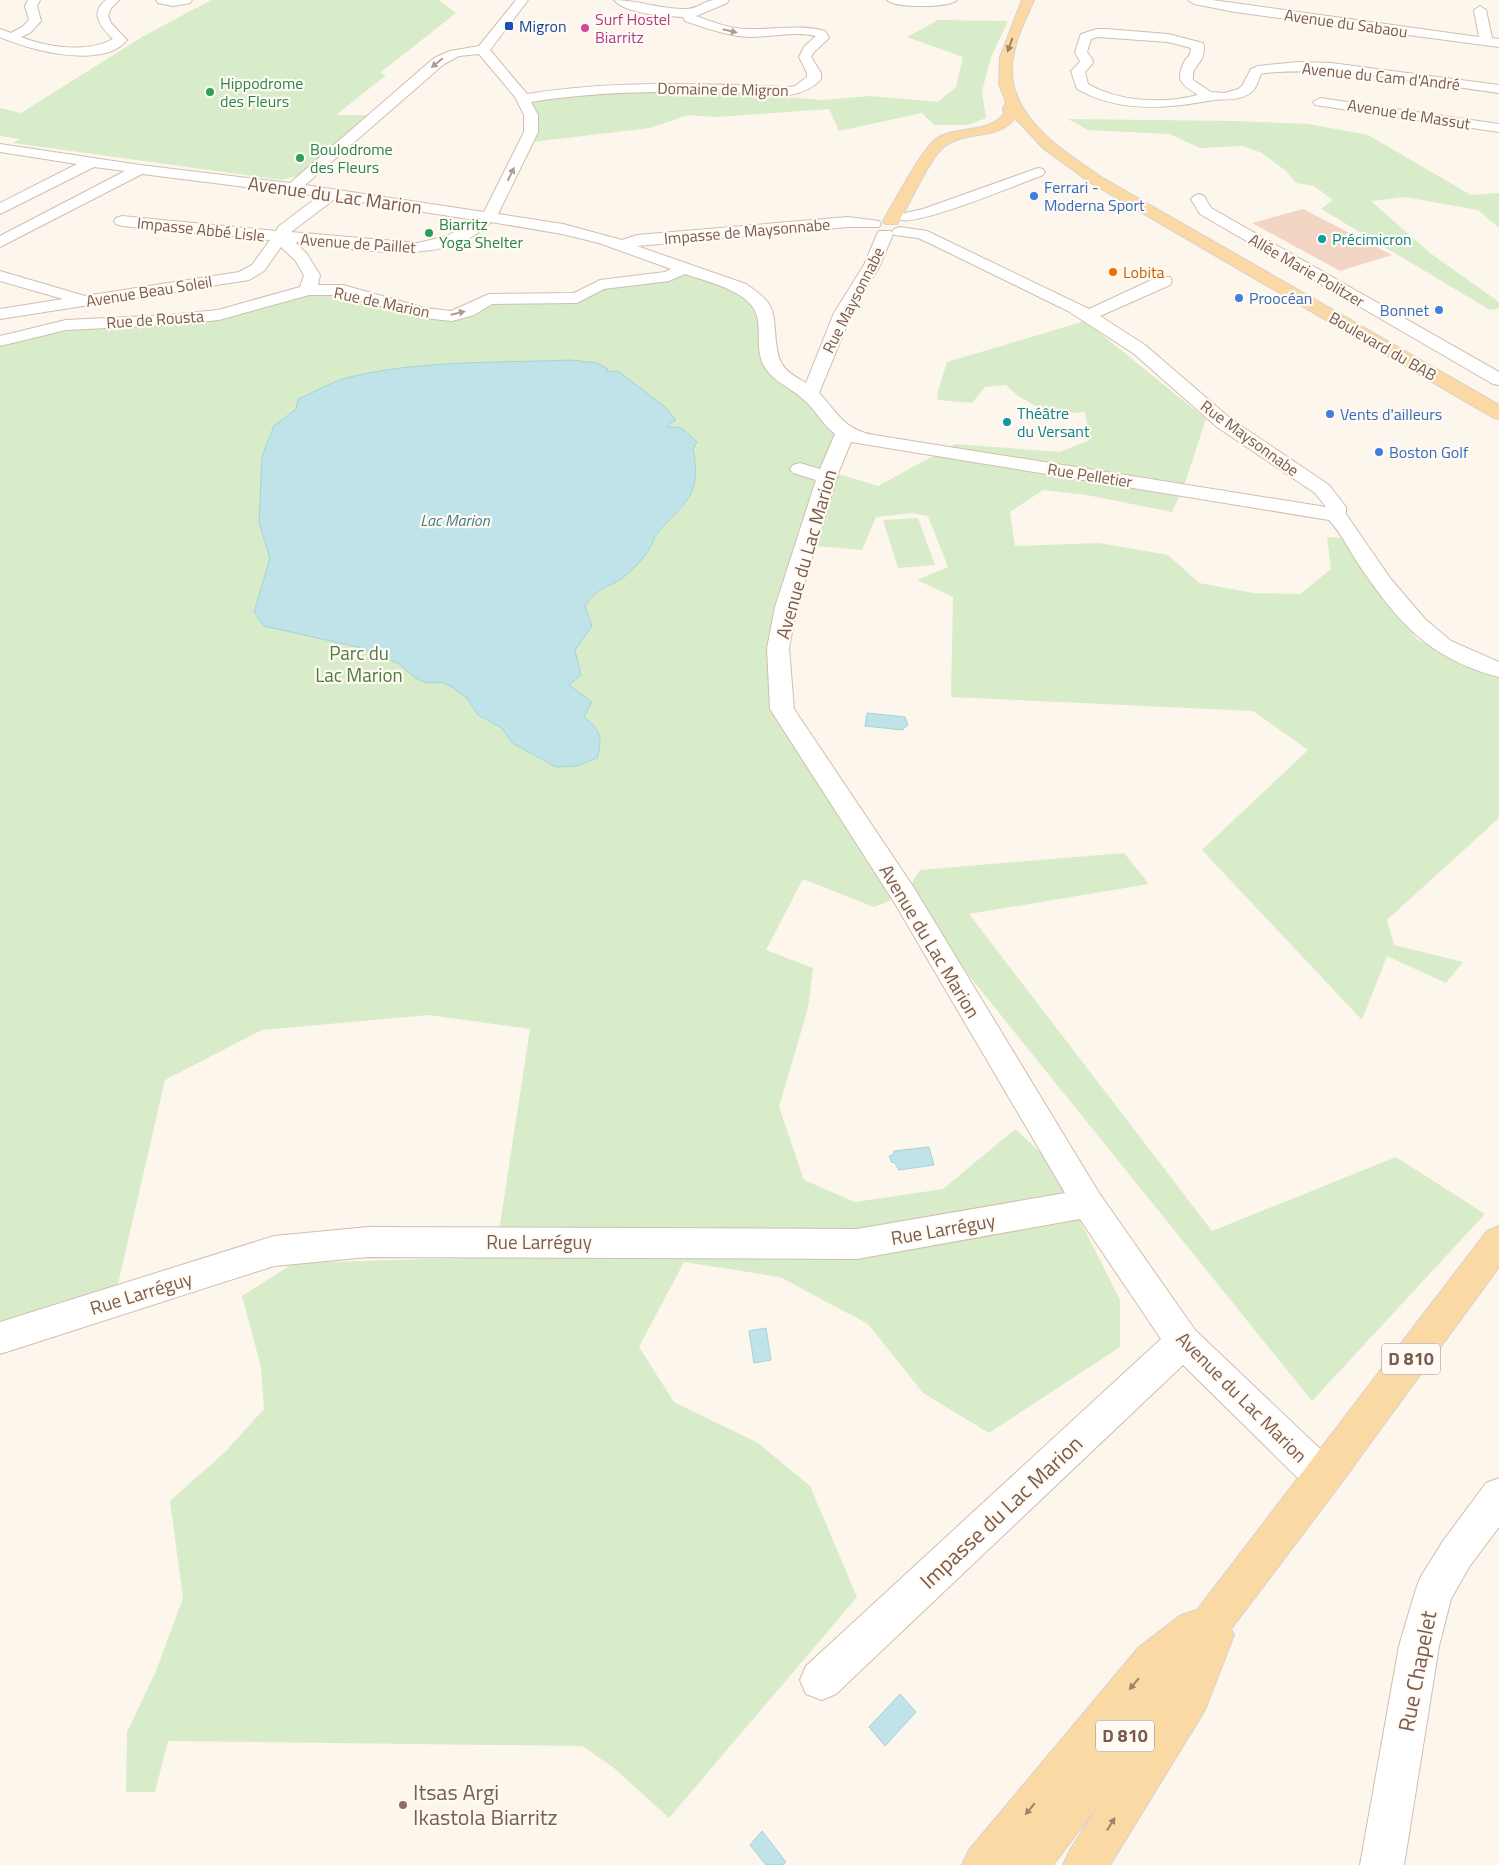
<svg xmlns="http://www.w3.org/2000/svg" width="1499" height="1865" font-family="'Titillium Web',sans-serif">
	<rect width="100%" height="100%" fill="#fdf6ec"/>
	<g fill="#d8ecc9">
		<path d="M 211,0 L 439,0 L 456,13 L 380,73 L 386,75 L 336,115 L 370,115 L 298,176 L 282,180 L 13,143 L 20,139 L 0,136 L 0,108 L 21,113 L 142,37 Z"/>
		<path d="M 938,20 L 1008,21 L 991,57 L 982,91 L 986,118 L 968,125 L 934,125 L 922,113 L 839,131 L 829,109 L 716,117 L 688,115 L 650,128 L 532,142 L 536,125 L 533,101 L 646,91 L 719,92 L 823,100 L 870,96 L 938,102 L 956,87 L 963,57 L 907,37 Z"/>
		<path d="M 1068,119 L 1234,121 L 1308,124 L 1368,135 L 1471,195 L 1499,193 L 1499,228 L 1478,210 L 1405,197 L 1371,201 L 1430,253 L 1499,302 L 1499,308 L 1490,310 L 1321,209 L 1333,200 L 1314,186 L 1296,183 L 1286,171 L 1262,153 L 1242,146 L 1200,148 L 1170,134 L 1088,130 Z"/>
		<path d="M 680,272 L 750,294 L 771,361 L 845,432 L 829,471 L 878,486 L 955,444 L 1060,452 L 1090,440 L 1085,412 L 1050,414 L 1018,396 L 1006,385 L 985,387 L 972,403 L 938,400 L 937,394 L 947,362 L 1085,321 L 1206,419 L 1185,483 L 1172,512 L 1087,495 L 1043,490 L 1010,512 L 1015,546 L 1099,543 L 1168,555 L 1199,583 L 1253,593 L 1300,594 L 1331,569 L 1327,537 L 1341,538 L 1376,590 L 1418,640 L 1490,673 L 1499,675 L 1499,818 L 1387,920 L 1394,945 L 1463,962 L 1446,983 L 1387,956 L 1362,1020 L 1202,850 L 1308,750 L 1253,711 L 951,697 L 953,597 L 917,580 L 948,567 L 928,516 L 912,513 L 876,517 L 862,550 L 806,545 L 786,607 L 782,709 L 904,895 L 920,870 L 1124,853 L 1149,884 L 969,914 L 1212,1231 L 1396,1157 L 1485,1214 L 1312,1401 L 904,895 L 874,907 L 803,879 L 766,950 L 813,968 L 808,1008 L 779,1107 L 804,1180 L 855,1202 L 943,1189 L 1015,1129 L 1050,1161 L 1120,1300 L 1120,1347 L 989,1433 L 923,1393 L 868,1324 L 780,1277 L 684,1262 L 639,1347 L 674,1402 L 758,1443 L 810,1486 L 857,1597 L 669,1818 L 614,1768 L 582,1746 L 168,1741 L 155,1792 L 126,1792 L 127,1732 L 156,1671 L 183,1598 L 170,1501 L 225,1452 L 264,1409 L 261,1367 L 242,1296 L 294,1263 L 495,1257 L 530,1029 L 429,1015 L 262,1030 L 165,1080 L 115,1297 L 0,1328 L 0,341 L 66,325 L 219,315 L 308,290 L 343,290 L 452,316 L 489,299 L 577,298 L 590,289 Z"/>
		<path d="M 918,518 L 935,565 L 898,568 L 883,520 Z"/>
	</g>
	<g fill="#bfe3e8" stroke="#a5d3da">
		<path d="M 571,360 L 597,363 L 608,369 L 606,372 L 618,371 L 665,407 L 676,420 L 668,425 L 668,427 L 682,428 L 697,442 L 693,449 C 703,497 683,503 655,536 C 652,550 636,567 625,576 C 609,589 598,585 585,606 L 592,626 L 575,650 L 581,675 L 569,685 L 592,702 L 584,717 C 601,730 603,738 597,758 L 577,766 L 556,767 L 512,743 L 502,728 L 478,715 L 467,698 L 452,687 L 441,682 L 426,683 L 414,677 L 399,664 L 362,648 L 264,626 L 254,612 L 270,558 L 259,523 L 262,456 L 274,426 L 296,409 L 298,399 C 315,392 333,381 350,377 C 421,360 499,363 571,360 Z"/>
		<path d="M 867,713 L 905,717 L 908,725 L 904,728 L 903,730 L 865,726 Z"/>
		<path d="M 929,1147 L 934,1165 L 899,1170 L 894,1162 L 892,1163 L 889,1156 L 893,1155 L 894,1151 Z"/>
		<path d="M 766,1328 L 771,1360 L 754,1363 L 749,1331 Z"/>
		<path d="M 900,1694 L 916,1712 L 885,1746 L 869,1727 Z"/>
		<path d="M 762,1831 L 786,1862 L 783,1865 L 766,1865 L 750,1845 Z"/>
	</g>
	<path fill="#f3d5c3" d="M 1303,209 L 1392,255 L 1340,271 L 1252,223 Z"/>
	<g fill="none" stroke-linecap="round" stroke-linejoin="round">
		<defs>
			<g id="minor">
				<path d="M 28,0 L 40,0 L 37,6 L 41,21 L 30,33 L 21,37 C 48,48 88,53 113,39 C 101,27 89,14 106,0 L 119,0 L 111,8 L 108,16 L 111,23 L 127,40 C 103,70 29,50 0,37 L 0,29 L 11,33 L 22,27 L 29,20 L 25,6 Z"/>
				<path d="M 156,0 L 192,0 L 190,3 L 173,6 L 158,3 Z"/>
				<path d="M 516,0 L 528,0 L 490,50 L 527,94 C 613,80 701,84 789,87 L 795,86 L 807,77 L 807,73 L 799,57 L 804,47 L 816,36 C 794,31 771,37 749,37 C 727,36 706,28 685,21 L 683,17 C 666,16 626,14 614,0 C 637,0 660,9 684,9 C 696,10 702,2 713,0 C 718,0 724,0 729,0 L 727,3 L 696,16 C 713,22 730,29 748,29 C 775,30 799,24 825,31 L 829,38 L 814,52 L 811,57 L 821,73 L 821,79 C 812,89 801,93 789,95 C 703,92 616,88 531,102 L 538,115 L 538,132 L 498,214 L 563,224 L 622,240 L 637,235 L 848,217 L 879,221 L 881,224 L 879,227 L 848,227 L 637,246 L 746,284 C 776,304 773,309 776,342 C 777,349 778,358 782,364 C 787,373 798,378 806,383 L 834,313 L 864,265 L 877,234 L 879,231 L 891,231 L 893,234 L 880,265 L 852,313 L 819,393 C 838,413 844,430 874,435 L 1326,507 L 1315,493 L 1217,427 L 1133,353 L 1068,311 L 929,243 L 918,238 L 894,235 L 892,232 L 894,229 L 900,227 L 927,231 L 1089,309 L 1158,277 L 1170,277 L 1172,281 L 1170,285 L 1100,316 L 1145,345 L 1231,419 L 1329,485 L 1346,507 L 1346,514 L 1390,578 L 1425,619 L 1451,641 L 1499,662 L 1499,677 C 1428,659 1396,620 1357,562 C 1348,548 1341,533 1329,520 L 851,442 L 839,471 L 797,607 L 789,648 L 794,709 L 914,888 L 1099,1193 L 1195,1330 L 1336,1464 L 1341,1477 L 1336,1490 L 1323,1495 L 1310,1490 L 1183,1365 L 836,1694 L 822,1700 L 806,1694 L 800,1680 L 806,1666 L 1161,1339 L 1080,1219 L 857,1259 L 368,1257 L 274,1266 L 0,1354 L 0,1322 L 274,1236 L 368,1227 L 857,1229 L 1065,1193 L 894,902 L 770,709 L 767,648 L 775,607 L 816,480 L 793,473 L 790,469 L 793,465 L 800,463 L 820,469 L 835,434 C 822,424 816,410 804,400 C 791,387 770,381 762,362 C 757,348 760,335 758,321 C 756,292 708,282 685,274 L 669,281 L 604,289 L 577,303 L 492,304 L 474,315 L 452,321 L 424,318 L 342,295 L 309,295 L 219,320 L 168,325 L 66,330 L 0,346 L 0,336 L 66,320 L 168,315 L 218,310 L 300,287 L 304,275 L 295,260 L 281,247 L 264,271 L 249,280 L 0,319 L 0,309 L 63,299 L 0,281 L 0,271 L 85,296 L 239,272 L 252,265 L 270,240 L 122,226 L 116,224 L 114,221 L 116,218 L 122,216 L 276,231 L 279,226 L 319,196 L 142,174 L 0,247 L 0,236 L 125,171 L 94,167 L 0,214 L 0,203 L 77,164 L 0,152 L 0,144 L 140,165 L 290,183 L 434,58 L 450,51 L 479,46 ZM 479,54 L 515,97 L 524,115 L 524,132 L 484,212 L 305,185 L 444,64 L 459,56 ZM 336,198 L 475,220 L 447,236 L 418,243 L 291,232 ZM 491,222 L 562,234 L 599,243 L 671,269 L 665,272 L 600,280 L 574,293 L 489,294 L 451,311 L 425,308 L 343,285 L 318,285 L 320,275 L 307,254 L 295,242 C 354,248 444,270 491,222 Z"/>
				<path d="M 887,0 L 957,0 C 949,8 895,8 887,0 Z"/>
				<path d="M 1188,0 L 1212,0 L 1479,37 L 1474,10 L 1480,6 L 1486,10 L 1492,38 L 1499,39 L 1499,47 L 1235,12 L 1194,4 Z"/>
				<path d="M 1106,29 L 1168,34 L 1203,43 L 1204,46 C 1204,50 1204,55 1202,58 C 1198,67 1192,67 1193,80 L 1211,92 L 1225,93 L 1238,89 L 1242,86 L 1251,69 L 1258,66 L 1298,62 L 1331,63 L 1499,85 L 1499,93 C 1422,83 1343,66 1265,73 L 1261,74 C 1258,81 1256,90 1249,94 C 1236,102 1221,98 1208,101 C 1164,109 1117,112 1077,89 L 1071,71 L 1080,62 L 1075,52 L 1081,34 L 1097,29 ZM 1098,37 L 1168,42 L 1191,48 C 1190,58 1188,55 1184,62 C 1175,82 1182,84 1198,95 C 1163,104 1119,102 1088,84 L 1085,72 L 1093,63 L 1092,59 L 1087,52 L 1091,39 Z"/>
				<path d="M 1320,98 L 1499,124 L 1499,132 L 1315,105 L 1313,102 Z"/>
				<path d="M 1038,168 L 1043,169 L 1045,172 L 1043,175 C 1019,184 921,225 901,220 L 899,217 L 901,214 L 923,209 Z"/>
				<path d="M 1199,194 L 1204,196 L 1211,208 L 1499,372 L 1499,385 L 1493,384 L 1200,214 L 1191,199 L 1194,196 Z"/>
				<path d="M 1499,1478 L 1499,1527 L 1469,1567 L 1451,1599 L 1439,1646 L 1404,1865 L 1360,1865 L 1399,1646 L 1415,1592 L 1420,1578 L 1443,1541 L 1486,1483 Z"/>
			</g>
			<g id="major">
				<path d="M 1022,0 L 1034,0 C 1026,19 1016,37 1013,58 C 1003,114 1062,150 1101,177 L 1499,405 L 1499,419 L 1492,417 L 1091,183 L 1044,149 L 1015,118 C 998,141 966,130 945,146 C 928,159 910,205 897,224 L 885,224 L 883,221 C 894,203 921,150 936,139 C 956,125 988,134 1004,114 L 1003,109 L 1006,102 L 999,84 L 1000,57 Z"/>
				<path d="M 1499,1226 L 1499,1267 L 1336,1490 L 1231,1629 L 1234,1635 L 1205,1710 L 1110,1865 L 1063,1865 L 1070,1850 L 1100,1803 L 1053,1865 L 962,1865 L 969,1850 L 1139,1647 L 1181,1615 L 1197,1610 L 1487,1231 Z"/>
			</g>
		</defs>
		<use href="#minor" stroke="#d1beb0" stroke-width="2"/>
		<use href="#major" stroke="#dad1cd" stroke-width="2"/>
		<use href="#minor" fill="#fff" fill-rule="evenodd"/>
		<use href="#major" fill="#fbd9a5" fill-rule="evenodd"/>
	</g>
	<defs><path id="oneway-solid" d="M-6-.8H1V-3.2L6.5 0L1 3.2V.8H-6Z" transform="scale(1.25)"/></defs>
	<g fill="#af9d94">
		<use href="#oneway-solid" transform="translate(730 31) rotate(13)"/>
		<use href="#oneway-solid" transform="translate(437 63) rotate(141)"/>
		<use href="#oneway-solid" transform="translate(511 174) rotate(-64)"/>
		<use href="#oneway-solid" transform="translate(458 313) rotate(-13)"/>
	</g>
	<g fill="#a18267">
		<use href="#oneway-solid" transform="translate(1010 45) rotate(110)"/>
		<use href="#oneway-solid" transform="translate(1134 1684) rotate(130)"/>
		<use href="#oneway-solid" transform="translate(1030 1809) rotate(130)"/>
		<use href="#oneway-solid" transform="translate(1111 1824) rotate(-58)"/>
	</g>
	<rect fill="#1a4fb4" stroke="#fffaf3" stroke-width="2" x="504" y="21" width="10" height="10" rx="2.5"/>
	<circle fill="#d1479c" stroke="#fffaf3" stroke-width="2" cx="585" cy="28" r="5"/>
	<g fill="#2e9e5b" stroke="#fffaf3" stroke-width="2">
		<circle cx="210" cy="92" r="5"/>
		<circle cx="300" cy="158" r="5"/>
		<circle cx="429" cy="233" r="5"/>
	</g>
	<g fill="#3f7fe0" stroke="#fffaf3" stroke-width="2">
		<circle cx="1034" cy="196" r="5"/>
		<circle cx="1239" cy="298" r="5"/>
		<circle cx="1439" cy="310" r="5"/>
		<circle cx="1330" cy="414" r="5"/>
		<circle cx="1379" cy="452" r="5"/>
	</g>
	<g fill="#0f9aa8" stroke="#fffaf3" stroke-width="2">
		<circle cx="1322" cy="239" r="5"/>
		<circle cx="1007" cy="422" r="5"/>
	</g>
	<circle fill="#e8710a" stroke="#fffaf3" stroke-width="2" cx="1113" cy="272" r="5"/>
	<circle fill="#8d6e63" stroke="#fffaf3" stroke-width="2" cx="403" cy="1805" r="5"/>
	<g text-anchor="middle" stroke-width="4.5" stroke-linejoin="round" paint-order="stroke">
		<g font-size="16" fill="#b23c85" stroke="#fffaf3" text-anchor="start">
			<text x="595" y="25">Surf Hostel<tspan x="595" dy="18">Biarritz</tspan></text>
		</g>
		<g font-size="16" fill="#7a5c4d" stroke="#fffaf3">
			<text transform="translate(1346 23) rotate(8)" y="6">Avenue du Sabaou</text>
			<text transform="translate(1381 76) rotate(6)" y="6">Avenue du Cam d'André</text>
			<text transform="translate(723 89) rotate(1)" y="6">Domaine de Migron</text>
			<text transform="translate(1409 114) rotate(9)" y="6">Avenue de Massut</text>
			<text transform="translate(201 229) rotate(6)" y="6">Impasse Abbé Lisle</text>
			<text transform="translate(747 231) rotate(-5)" y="6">Impasse de Maysonnabe</text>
			<text transform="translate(358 243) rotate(4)" y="6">Avenue de Paillet</text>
			<text transform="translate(1307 270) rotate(30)" y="6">Allée Marie Politzer</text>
			<text transform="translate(149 291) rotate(-9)" y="6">Avenue Beau Soleil</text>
			<text transform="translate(853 300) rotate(-63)" y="6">Rue Maysonnabe</text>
			<text transform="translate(382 302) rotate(12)" y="6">Rue de Marion</text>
			<text transform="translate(155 319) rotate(-4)" y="6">Rue de Rousta</text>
			<text transform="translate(1383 346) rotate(30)" y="6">Boulevard du BAB</text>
			<text transform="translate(1250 438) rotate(36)" y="6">Rue Maysonnabe</text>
			<text transform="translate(1090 475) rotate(9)" y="6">Rue Pelletier</text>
		</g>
		<g font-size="16" fill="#164399" stroke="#fffaf3" text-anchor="start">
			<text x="519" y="32">Migron</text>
		</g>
		<g font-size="16" fill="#27864d" stroke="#fffaf3" text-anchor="start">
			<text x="220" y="89">Hippodrome<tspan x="220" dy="18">des Fleurs</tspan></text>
			<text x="310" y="155">Boulodrome<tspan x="310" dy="18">des Fleurs</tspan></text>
			<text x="439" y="230">Biarritz<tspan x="439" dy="18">Yoga Shelter</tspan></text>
		</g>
		<g font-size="16" fill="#366cbe" stroke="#fffaf3" text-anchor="start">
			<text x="1044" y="193">Ferrari -<tspan x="1044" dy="18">Moderna Sport</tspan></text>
			<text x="1249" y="304">Proocéan</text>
			<text x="1429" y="316" text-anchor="end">Bonnet</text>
			<text x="1340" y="420">Vents d'ailleurs</text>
			<text x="1389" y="458">Boston Golf</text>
		</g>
		<g font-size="16" fill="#0d838f" stroke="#fffaf3" text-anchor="start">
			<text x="1332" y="245">Précimicron</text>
			<text x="1017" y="419">Théâtre<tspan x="1017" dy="18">du Versant</tspan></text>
		</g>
		<g font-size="16" fill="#c56008" stroke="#fffaf3" text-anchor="start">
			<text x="1123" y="278">Lobita</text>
		</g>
		<g font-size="16" font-style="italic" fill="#437c86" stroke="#fffaf3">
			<text x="455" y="526">Lac Marion</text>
		</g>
		<g fill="#fffaf3" stroke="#a28b7f" stroke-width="1">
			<rect x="1382" y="1343.5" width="58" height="31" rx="4"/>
			<rect x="1096" y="1720.5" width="58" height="31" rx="4"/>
		</g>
		<g font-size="18" font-weight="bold" fill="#7a5c4d">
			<text x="1411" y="1365">D 810</text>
			<text x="1125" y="1742">D 810</text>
		</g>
		<g font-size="19" fill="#7a5c4d" stroke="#fffaf3">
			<text transform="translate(335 195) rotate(8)" y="7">Avenue du Lac Marion</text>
			<text transform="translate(806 554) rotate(-74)" y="7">Avenue du Lac Marion</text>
			<text transform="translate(930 941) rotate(59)" y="7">Avenue du Lac Marion</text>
			<text transform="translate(943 1229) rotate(-10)" y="7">Rue Larréguy</text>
			<text x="539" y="1249">Rue Larréguy</text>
			<text transform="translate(141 1293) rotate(-17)" y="7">Rue Larréguy</text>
			<text transform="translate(1242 1397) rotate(45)" y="7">Avenue du Lac Marion</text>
		</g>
		<g font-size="19" fill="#537a41" stroke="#fffaf3">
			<text x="359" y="660">Parc du<tspan x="359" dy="22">Lac Marion</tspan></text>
		</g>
		<g font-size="22" fill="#7a5c4d" stroke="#fffaf3">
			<text transform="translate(1001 1512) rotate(-43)" y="8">Impasse du Lac Marion</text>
			<text transform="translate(1417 1671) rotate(-79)" y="8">Rue Chapelet</text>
		</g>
		<g font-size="22" fill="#785e54" stroke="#fffaf3" text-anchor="start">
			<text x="413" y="1800">Itsas Argi<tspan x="413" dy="25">Ikastola Biarritz</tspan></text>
		</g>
	</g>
</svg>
